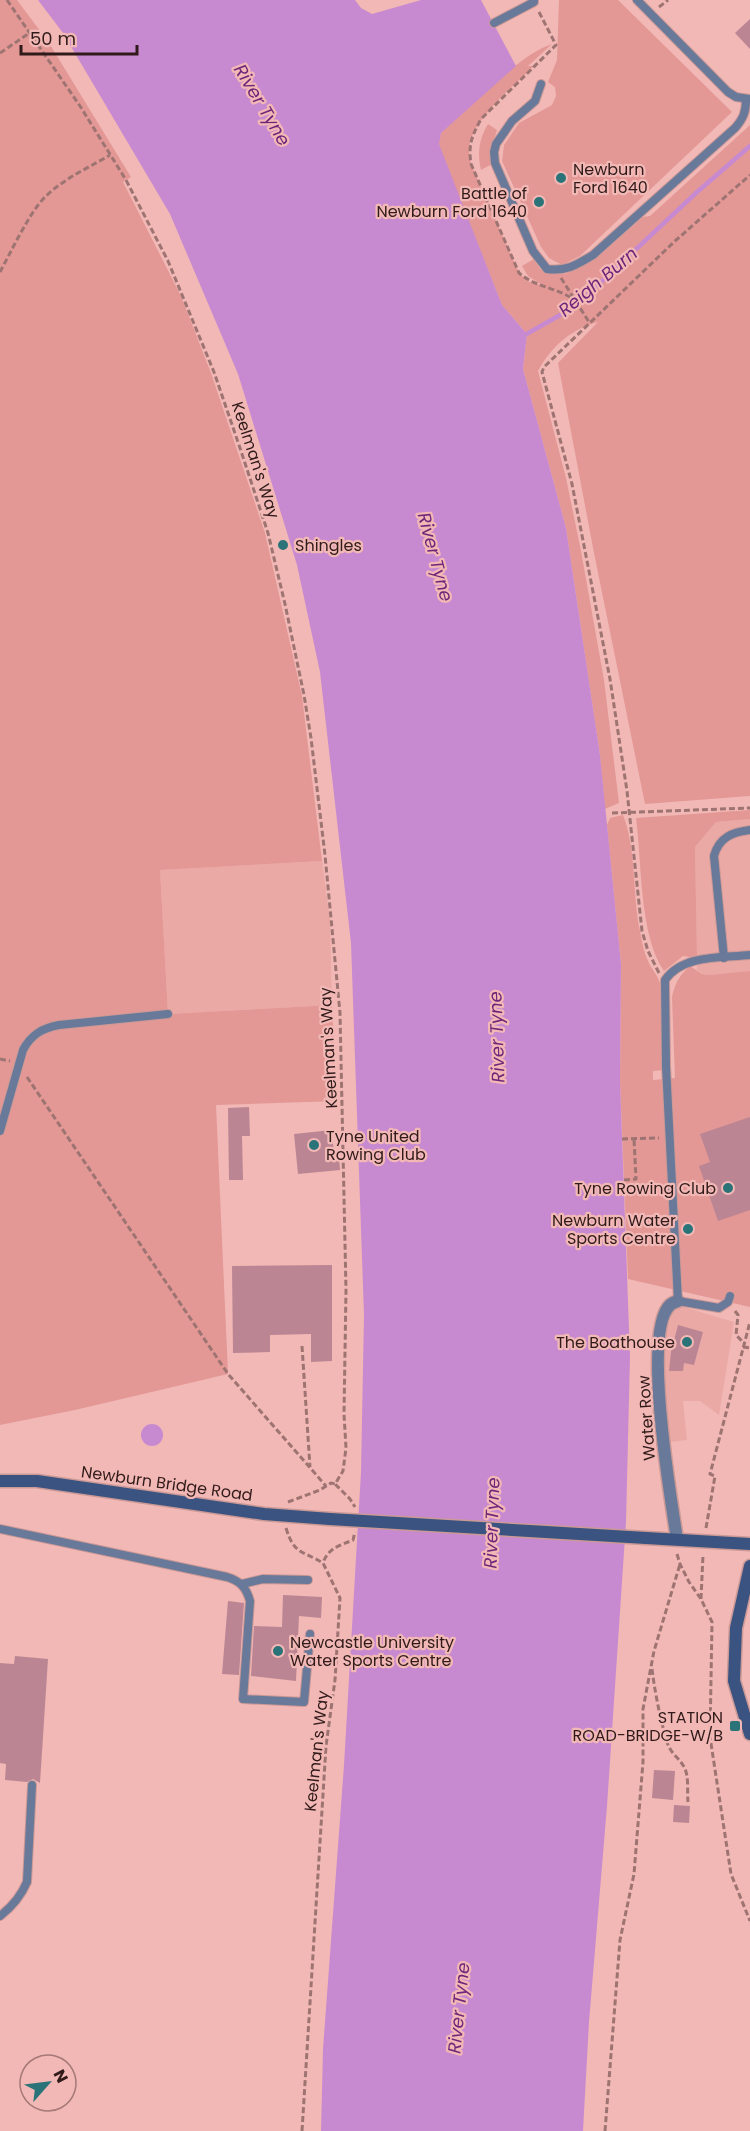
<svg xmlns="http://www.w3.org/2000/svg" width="750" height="2131" font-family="Poppins,sans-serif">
	<rect width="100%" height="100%" fill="#f2b8b5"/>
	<g fill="#eba9a6">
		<path d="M 750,819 L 750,971 L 709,975 L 703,974 L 697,970 L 695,847 L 716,822 Z"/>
		<path d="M 322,861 L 330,920 L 332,1005 L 168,1014 L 160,870 Z"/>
		<path d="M 677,1305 L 734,1322 L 719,1415 L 700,1401 L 683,1401 L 687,1440 L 670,1442 L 663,1366 L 663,1339 L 672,1315 Z"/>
	</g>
	<g fill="#e39895">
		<path d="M 0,0 L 17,0 L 49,43 L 131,177 L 123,182 L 181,296 L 211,373 L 265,533 L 302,696 L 322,861 L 160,870 L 168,1014 L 332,1005 L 337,1101 L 216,1105 L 228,1374 L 75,1410 L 0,1425 Z"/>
		<path d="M 559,0 L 618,0 L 732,112 L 580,256 L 562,265 L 549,258 L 541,247 L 502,161 L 504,145 L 519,123 L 552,105 L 556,96 L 555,87 L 548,82 L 557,60 Z"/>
		<path d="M 552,44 L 528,66 L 534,66 C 514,86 470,120 469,150 C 469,154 470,159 471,164 L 519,273 L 529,282 L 542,285 L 528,276 L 522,266 L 534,259 L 540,269 L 565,274 L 600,255 L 643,217 L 650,216 L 750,125 L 750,123 L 750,796 L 645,804 L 594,553 L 558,363 L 598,322 C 571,329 551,347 538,371 L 566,478 L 581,551 L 604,680 L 619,803 L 605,809 L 600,755 L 566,528 L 523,369 L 527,334 L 502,305 L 438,144 L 441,133 C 470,107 518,55 552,44 Z"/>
		<path d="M 488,124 L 497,130 L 492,147 L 492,164 L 481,170 C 477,152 479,139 488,124 Z"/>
		<path d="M 750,810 L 750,819 L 716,822 L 695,847 L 697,958 L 683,956 L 664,971 C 639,935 642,862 636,818 Z"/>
		<path d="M 623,815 C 637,851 632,894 640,931 C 642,943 645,957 651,967 C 656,975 660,979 661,988 L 665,1070 L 653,1071 L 653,1080 L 675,1078 L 672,997 C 675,983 679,976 690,966 L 702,974 L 709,975 L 750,971 L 750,1307 L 628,1279 L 620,1081 L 621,964 L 607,825 L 610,818 Z"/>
	</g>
	<g fill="#c78ad0">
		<path d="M 38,0 L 355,0 L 361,8 L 372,14 L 421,0 L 481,0 L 516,66 L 441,133 L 439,144 L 502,305 L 527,334 L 523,369 L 566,528 L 600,755 L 621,964 L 620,1081 L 630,1357 L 626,1522 L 607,1806 L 589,2022 L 583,2131 L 321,2131 L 323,2049 L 344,1765 L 361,1472 L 364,1315 L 351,943 L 320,672 L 297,565 L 238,374 L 170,214 L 63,33 Z"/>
		<circle cx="152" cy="1435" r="11"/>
	</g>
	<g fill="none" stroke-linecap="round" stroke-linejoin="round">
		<path stroke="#c78ad0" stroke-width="4.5" d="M 523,336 L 569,310 L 585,297 L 696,193 L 750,146"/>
	</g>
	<g fill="#bb8593">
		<path d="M 750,19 L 750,49 L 735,33 Z"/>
		<path d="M 249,1107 L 250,1136 L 242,1136 L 243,1180 L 229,1180 L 228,1108 Z"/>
		<path d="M 750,1117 L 750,1210 L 718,1221 L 699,1166 L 710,1162 L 700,1134 Z"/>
		<path d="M 332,1130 L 334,1156 L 339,1156 L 340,1170 L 298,1174 L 294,1134 Z"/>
		<path d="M 332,1265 L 332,1361 L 311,1362 L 311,1334 L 270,1335 L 270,1352 L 233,1353 L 232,1266 Z"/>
		<path d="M 678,1325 L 703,1332 L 694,1365 L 684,1363 L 683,1371 L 669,1371 L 671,1352 Z"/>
		<path d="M 283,1595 L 322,1597 L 321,1618 L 299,1616 L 296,1681 L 251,1676 L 254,1626 L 282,1627 Z"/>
		<path d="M 228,1601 L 244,1603 L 239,1675 L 222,1674 Z"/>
		<path d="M 15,1656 L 48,1659 L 40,1783 L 33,1779 L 27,1782 L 5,1780 L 6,1764 L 0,1763 L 0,1663 L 14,1664 Z"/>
		<path d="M 654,1770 L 675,1771 L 673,1800 L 652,1798 Z"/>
		<path d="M 674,1805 L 690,1806 L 689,1823 L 673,1822 Z"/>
	</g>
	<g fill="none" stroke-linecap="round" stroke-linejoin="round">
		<defs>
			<g id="lane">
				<path d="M 637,0 L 728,92 L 736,97 L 750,99"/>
				<path d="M 494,23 L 534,2 L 534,0"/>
				<path d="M 541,84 L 535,101 L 512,121 L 496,144 L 494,152 L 495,163 L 533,251 L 547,269 C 566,272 578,264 593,255 L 735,128 C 743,119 746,112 746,100"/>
				<path d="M 724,958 L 714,856 C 719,837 733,832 750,830"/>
				<path d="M 0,1131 L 23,1050 C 31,1035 42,1028 59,1025 L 168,1014"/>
				<path d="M 730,1296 L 728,1302 L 719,1308 L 678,1301 L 666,1066 L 665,980 C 683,954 722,958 750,955"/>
				<path d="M 0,1529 L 227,1577 C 240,1581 246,1587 250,1601 L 243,1699 L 304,1702 L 310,1634"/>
				<path d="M 242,1584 L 263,1579 L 308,1580"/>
				<path d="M 0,1916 C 13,1906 21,1896 27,1882 L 32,1785"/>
			</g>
			<path id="street" d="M 677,1539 C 671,1500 642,1331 670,1305 C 672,1303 675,1302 678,1301"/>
			<g id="secondary">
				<path d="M 0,1481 L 37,1481 L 264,1514 L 330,1519"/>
				<path d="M 646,1538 L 750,1544"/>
				<path d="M 750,1566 L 736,1628 L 734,1681 L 750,1734"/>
			</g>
		</defs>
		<use href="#lane" stroke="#cb9996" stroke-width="10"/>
		<use href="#street" stroke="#cb9996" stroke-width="15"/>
		<use href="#secondary" stroke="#cb9996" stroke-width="15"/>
		<g stroke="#9e7472" stroke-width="3" stroke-dasharray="6 3" stroke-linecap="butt">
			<path d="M 7,0 L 80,106 L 126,180 L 168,261 L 214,372 L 241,451 L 268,533 L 285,604 L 304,695 L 311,738 L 325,855 L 340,1013 L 346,1290 L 344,1414 L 346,1448 L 343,1471 L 335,1484 L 350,1499 L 355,1507"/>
			<path d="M 659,7 L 668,0"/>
			<path d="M 539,12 L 556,45 L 481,119 C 472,136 468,144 471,164 L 519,273 C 535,287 555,287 573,299"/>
			<path d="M 0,53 L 31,32"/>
			<path d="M 0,272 C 11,252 30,211 46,196 C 65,178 88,168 110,155"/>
			<path d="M 561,278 L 589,322"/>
			<path d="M 612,813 L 750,808"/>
			<path d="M 659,973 L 648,951 L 642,931 L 627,791 L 610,679 L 572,484 L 542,372 L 544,367 L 675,241 L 750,175"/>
			<path d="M 0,1059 L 10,1061"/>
			<path d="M 27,1077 L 228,1374 L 326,1486"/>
			<path d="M 622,1139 L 659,1138"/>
			<path d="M 624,1180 L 636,1179 L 634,1139"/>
			<path d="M 735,1311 L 738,1315 L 736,1335 L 744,1343"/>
			<path d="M 302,1346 L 310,1467"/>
			<path d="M 743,1347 L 750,1348"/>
			<path d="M 288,1502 L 320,1490 L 331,1483 L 335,1484"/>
			<path d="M 286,1528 C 294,1554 301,1550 323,1563"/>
			<path d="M 706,1528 L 715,1476 L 710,1474 L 750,1322"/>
			<path d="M 677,1554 L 680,1564 L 689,1582 L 701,1599 L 712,1622 L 710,1737 L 731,1874 L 750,1921"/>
			<path d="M 701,1599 L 703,1555"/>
			<path d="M 652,1669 C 655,1693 660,1718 667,1742 C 671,1755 681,1759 685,1769 C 689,1778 687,1792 688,1802"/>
			<path d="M 302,2131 L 326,1746 L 335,1680 L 340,1598 L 323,1563 C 328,1548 339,1546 353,1540 L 355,1532"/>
			<path d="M 605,2131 L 620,1940 L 634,1874 L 636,1849 L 643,1762 L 643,1709 L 654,1651 L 680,1564"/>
		</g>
		<use href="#lane" stroke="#68799a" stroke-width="8"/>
		<use href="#street" stroke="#68799a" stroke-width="12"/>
		<use href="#secondary" stroke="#3a5380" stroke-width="12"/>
		<defs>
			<path id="secondary-bridge" d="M 330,1519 L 646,1538"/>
		</defs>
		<use href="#secondary-bridge" stroke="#cb9996" stroke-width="15" stroke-linecap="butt"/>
		<use href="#secondary-bridge" stroke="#3a5380" stroke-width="12"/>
	</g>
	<g fill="#2a7379" stroke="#f2b8b5" stroke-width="2">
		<circle cx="561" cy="178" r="6"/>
		<circle cx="539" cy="202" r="6"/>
		<circle cx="283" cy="545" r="6"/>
		<circle cx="314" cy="1145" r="6"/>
		<circle cx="728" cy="1188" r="6"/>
		<circle cx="688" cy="1229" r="6"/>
		<circle cx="687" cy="1342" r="6"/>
		<circle cx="278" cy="1651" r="6"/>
		<rect x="729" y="1720" width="12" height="12" rx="3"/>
	</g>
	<g text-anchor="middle" stroke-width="4.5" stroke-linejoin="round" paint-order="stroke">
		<g font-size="16" fill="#301b1a" stroke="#f2b8b5" text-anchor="end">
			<text x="573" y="175" text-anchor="start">Newburn<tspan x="573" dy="18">Ford 1640</tspan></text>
			<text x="527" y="199">Battle of<tspan x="527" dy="18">Newburn Ford 1640</tspan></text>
			<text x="295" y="551" text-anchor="start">Shingles</text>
			<text x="326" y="1142" text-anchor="start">Tyne United<tspan x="326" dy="18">Rowing Club</tspan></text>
			<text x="716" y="1194">Tyne Rowing Club</text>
			<text x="676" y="1226">Newburn Water<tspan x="676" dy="18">Sports Centre</tspan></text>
			<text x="675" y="1348">The Boathouse</text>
			<text x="290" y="1648" text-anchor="start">Newcastle University<tspan x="290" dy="18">Water Sports Centre</tspan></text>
			<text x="723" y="1723">STATION<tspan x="723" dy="18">ROAD-BRIDGE-W/B</tspan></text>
		</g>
		<g font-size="16" fill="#301b1a" stroke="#f2b8b5">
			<text transform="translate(256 460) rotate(72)" y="6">Keelman's Way</text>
			<text transform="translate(328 1048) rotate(-93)" y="6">Keelman's Way</text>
			<text transform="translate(646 1418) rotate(-94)" y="6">Water Row</text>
			<text transform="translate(167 1483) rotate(8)" y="6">Newburn Bridge Road</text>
			<text transform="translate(316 1751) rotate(-84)" y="6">Keelman's Way</text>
		</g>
		<g font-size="18" font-style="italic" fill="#6f267a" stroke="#f2b8b5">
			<text transform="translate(262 105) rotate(59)" y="6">River Tyne</text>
			<text transform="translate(598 282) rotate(-40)" y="6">Reigh Burn</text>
			<text transform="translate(435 557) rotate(75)" y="6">River Tyne</text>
			<text transform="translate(497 1037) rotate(-92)" y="6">River Tyne</text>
			<text transform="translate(492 1523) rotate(-88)" y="6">River Tyne</text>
			<text transform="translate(459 2008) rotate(-84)" y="6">River Tyne</text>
		</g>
	</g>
	<g transform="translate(48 2083) rotate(62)"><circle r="28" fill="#f2b8b5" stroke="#a47977" stroke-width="1.5"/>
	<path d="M0-4.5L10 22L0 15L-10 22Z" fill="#2a7379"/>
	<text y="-9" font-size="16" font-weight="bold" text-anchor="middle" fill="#301b1a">N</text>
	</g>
	<path d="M21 45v9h116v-9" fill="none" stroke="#301b1a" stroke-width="3"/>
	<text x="30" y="45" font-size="18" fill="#301b1a" stroke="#f2b8b5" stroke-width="4.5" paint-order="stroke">50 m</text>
</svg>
